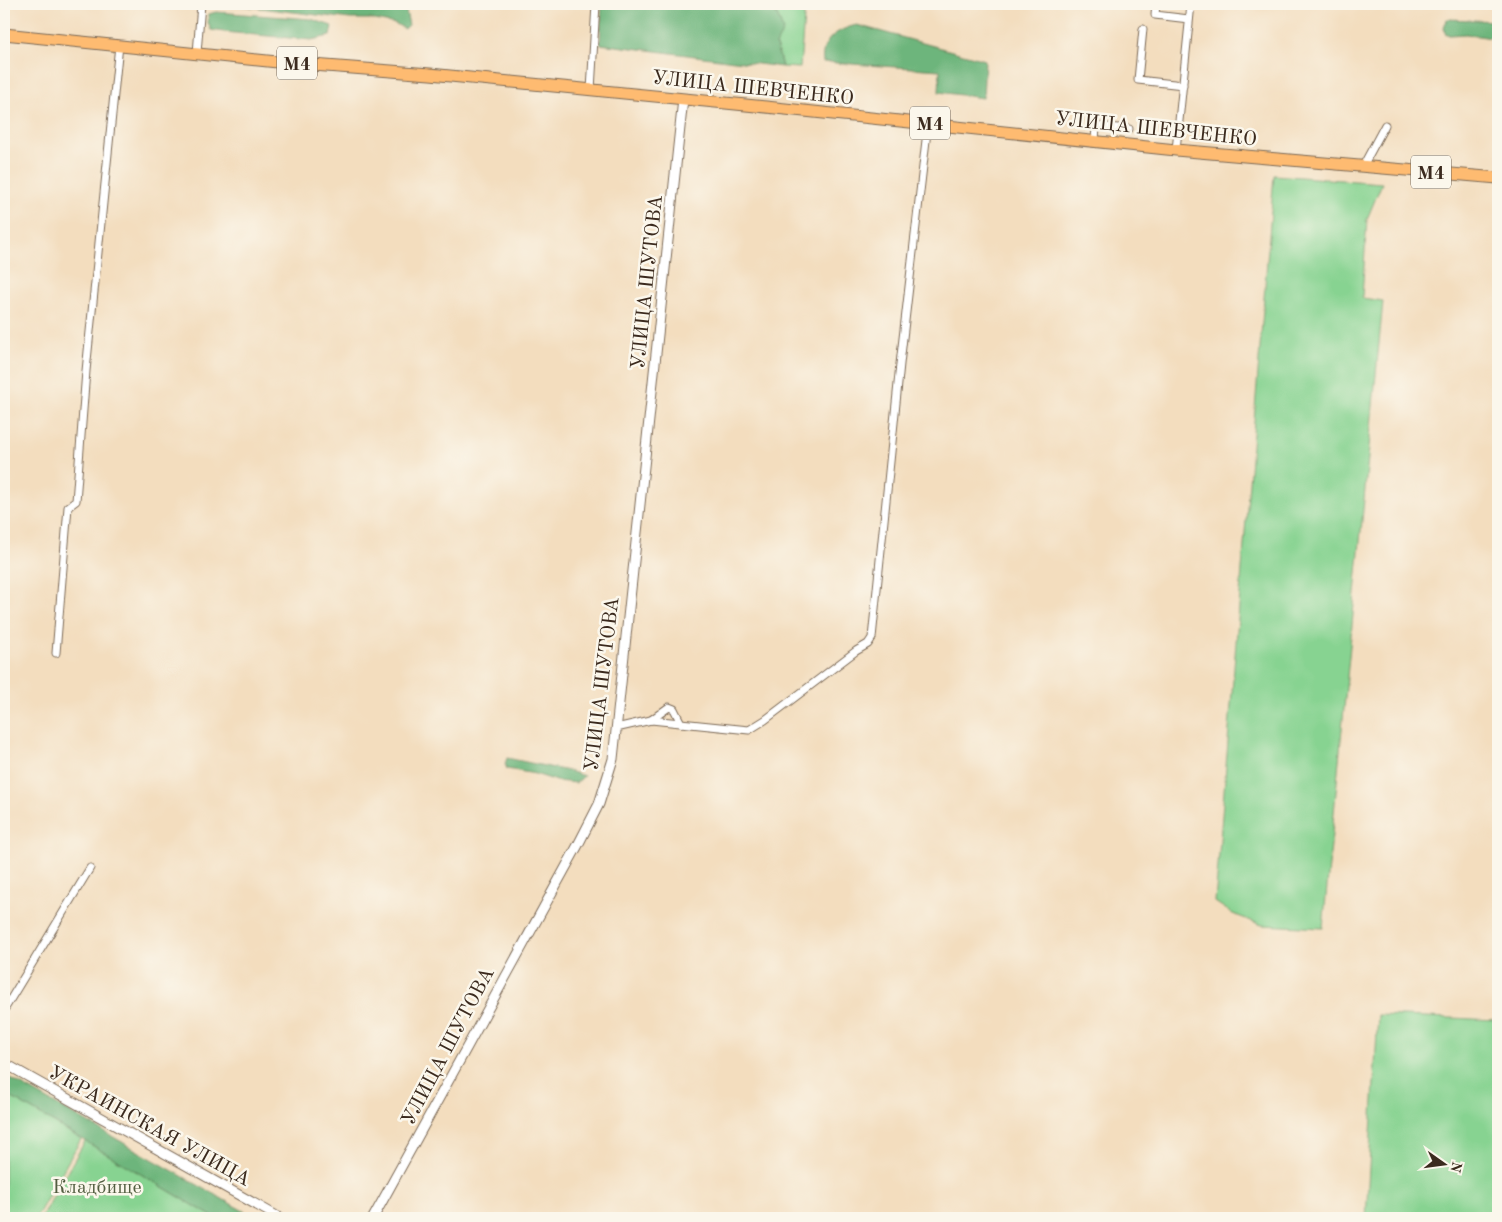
<svg xmlns="http://www.w3.org/2000/svg" width="1502" height="1222" font-family="'Old Standard TT',serif">
	<rect width="100%" height="100%" fill="#fbf7ec"/>
	<filter id="ink" filterUnits="userSpaceOnUse"><feTurbulence type="fractalNoise" baseFrequency=".02" numOctaves="2"/><feDisplacementMap in="SourceGraphic" scale="10" xChannelSelector="R" yChannelSelector="G"/><feConvolveMatrix kernelMatrix="1 2 1 2 8 2 1 2 1" color-interpolation-filters="sRGB"/></filter>
	<filter id="wash" filterUnits="userSpaceOnUse"><feTurbulence type="fractalNoise" baseFrequency=".0096" numOctaves="4" result="noise"/><feDisplacementMap in="SourceGraphic" scale="20" xChannelSelector="R" yChannelSelector="G"/><feGaussianBlur stdDeviation="1.12" result="paint"/><feColorMatrix in="noise" values="0 0 0 0 0 0 0 0 0 0 0 0 0 0 0 0 0 1.4 0 .05"/><feComposite in="paint" operator="in"/></filter>
	<g filter="url(#wash)">
		<rect width="100%" height="100%" fill="#f3ddbe"/>
		<g fill="#87d391" stroke="#617e58">
			<path d="M 770,4 L 805,4 L 800,68 L 782,67 L 776,45 L 778,17 Z"/>
			<path d="M 1274,175 L 1382,183 L 1367,219 L 1362,298 L 1383,301 L 1323,928 L 1262,925 L 1233,914 L 1215,902 Z"/>
			<path d="M 1378,1015 L 1498,1020 L 1498,1218 L 1366,1218 Z"/>
			<path d="M 4,1093 L 81,1139 L 36,1218 L 4,1218 Z"/>
			<path d="M 85,1141 L 215,1218 L 41,1218 Z"/>
		</g>
		<g fill="#6db57b" stroke="#54704c">
			<path d="M 228,4 L 407,4 L 406,11 L 409,25 L 405,29 L 396,24 L 370,19 L 350,19 Z"/>
			<path d="M 602,4 L 770,4 L 778,17 L 783,30 L 776,45 L 782,67 L 600,44 Z"/>
			<path d="M 216,12 L 311,19 L 332,26 L 330,36 L 311,40 L 224,32 L 211,30 L 208,23 L 209,14 Z"/>
			<path d="M 1447,19 L 1498,21 L 1498,39 L 1466,34 L 1449,35 L 1445,33 L 1444,27 Z"/>
			<path d="M 857,25 L 985,60 L 983,98 L 939,92 L 940,70 L 823,62 C 820,40 838,29 857,25 Z"/>
			<path d="M 507,758 L 568,771 L 584,776 L 576,783 L 557,781 L 535,774 L 507,769 L 505,764 Z"/>
			<path d="M 4,1075 L 256,1218 L 215,1218 L 4,1093 Z"/>
		</g>
	</g>
	<g filter="url(#ink)">
		<g fill="none" stroke-linecap="round" stroke-linejoin="round">
			<defs>
				<g id="minor">
					<path d="M 1156,4 L 1155,15 L 1189,19"/>
					<path d="M 1143,29 L 1138,80 L 1183,85"/>
					<path d="M 197,53 L 201,4"/>
					<path d="M 591,90 L 596,4"/>
					<path d="M 1095,141 L 1096,126 L 1129,129"/>
					<path d="M 1176,150 L 1191,4"/>
					<path d="M 1363,166 L 1385,125"/>
					<path d="M 56,653 L 68,507 L 76,501 L 86,371 L 119,45"/>
					<path d="M 651,720 L 669,707 L 674,709 L 681,723"/>
					<path d="M 616,728 L 651,720 L 749,730 L 765,720 L 856,651 L 868,644 L 872,638 L 900,364 L 928,123"/>
					<path d="M 4,1010 L 90,868"/>
				</g>
				<g id="tertiary">
					<path d="M 4,1063 L 280,1218"/>
					<path d="M 373,1218 L 578,845 L 599,804 L 613,759 L 683,99"/>
				</g>
				<path id="trunk" d="M 4,34 L 287,63 L 430,74 L 766,107 L 1176,150 L 1498,178"/>
			</defs>
			<use href="#minor" stroke="#7b6956" stroke-width="9"/>
			<use href="#tertiary" stroke="#7b6956" stroke-width="11"/>
			<use href="#trunk" stroke="#7b6956" stroke-width="13"/>
			<use href="#minor" stroke="#fff" stroke-width="7"/>
			<use href="#tertiary" stroke="#fff" stroke-width="9"/>
			<use href="#trunk" stroke="#febb71" stroke-width="11"/>
		</g>
	</g>
	<g text-anchor="middle" stroke-width="5" stroke-linejoin="round" paint-order="stroke">
		<g fill="#fbf7ec" stroke="#75685c" stroke-width="1">
			<rect x="277" y="46.5" width="40" height="33" rx="4"/>
			<rect x="910" y="106.5" width="40" height="33" rx="4"/>
			<rect x="1411" y="155.5" width="40" height="33" rx="4"/>
		</g>
		<g font-size="19" font-weight="bold" fill="#3b2a1e">
			<text x="297" y="70">M4</text>
			<text x="930" y="130">M4</text>
			<text x="1431" y="179">M4</text>
		</g>
		<g font-size="20" fill="#3b2a1e" stroke="#fbf7ec">
			<text transform="translate(753 87) rotate(6)" y="7">УЛИЦА ШЕВЧЕНКО</text>
			<text transform="translate(1156 128) rotate(6)" y="7">УЛИЦА ШЕВЧЕНКО</text>
			<text transform="translate(646 282) rotate(-84)" y="7">УЛИЦА ШУТОВА</text>
			<text transform="translate(601 684) rotate(-83)" y="7">УЛИЦА ШУТОВА</text>
			<text transform="translate(447 1046) rotate(-62)" y="7">УЛИЦА ШУТОВА</text>
			<text transform="translate(150 1125) rotate(29)" y="7">УКРАИНСКАЯ УЛИЦА</text>
		</g>
		<g font-size="20" fill="#525d40" stroke="#fbf7ec">
			<text x="97" y="1193">Кладбище</text>
		</g>
	</g>
	<rect width="1502" height="1222" fill="none" stroke="#fbf7ec" stroke-width="20"/>
	<g transform="translate(1444 1164) rotate(104)" stroke="#fbf7ec" stroke-width="4" paint-order="stroke">
	<path d="M0-4L9 19L0 12L-9 19Z" fill="#3b2a1e"/>
	<text y="-8" font-size="14" font-weight="bold" text-anchor="middle" fill="#3b2a1e">N</text>
	</g>
</svg>
